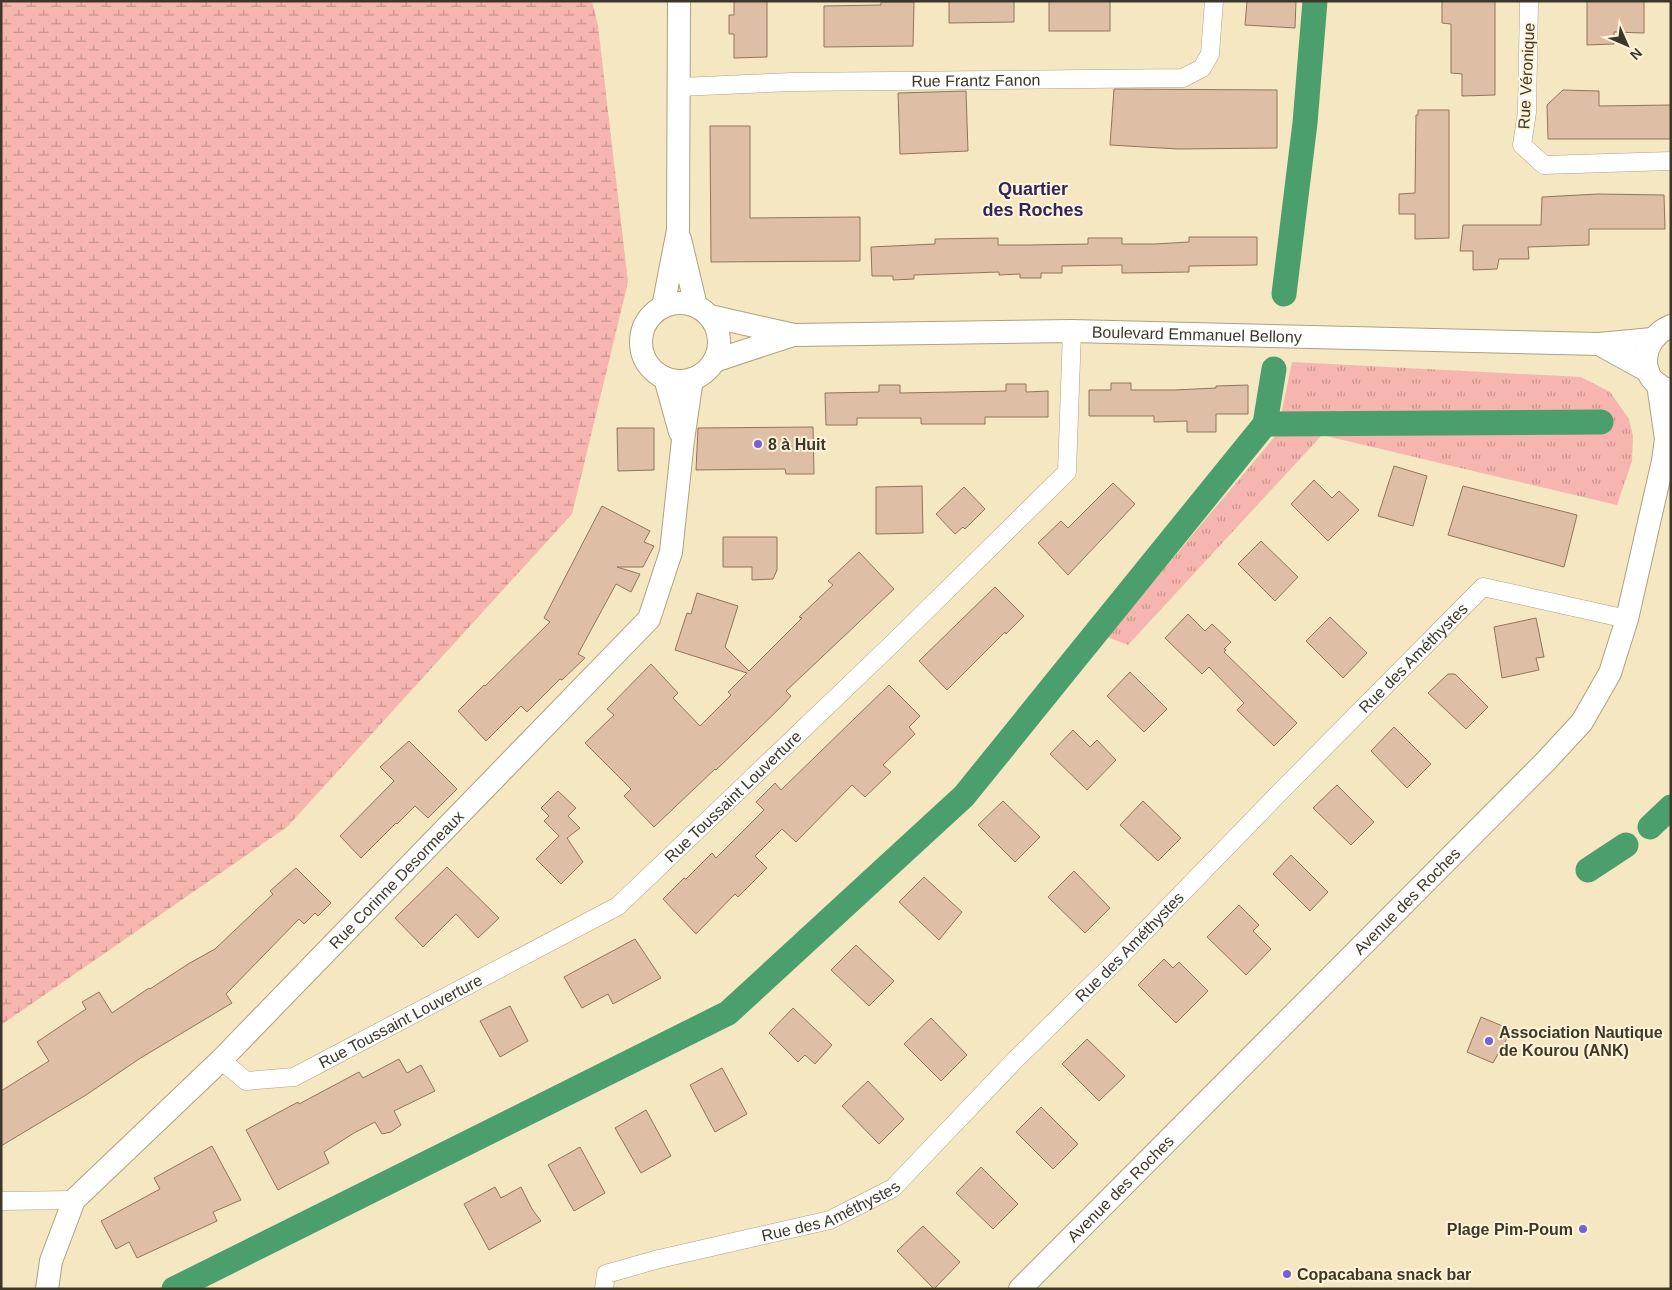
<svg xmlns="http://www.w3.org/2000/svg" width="1672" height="1290" font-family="Helvetica,sans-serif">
	<defs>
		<pattern id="grass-tufts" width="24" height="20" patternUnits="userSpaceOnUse" patternTransform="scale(1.25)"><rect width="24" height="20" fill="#f6b5ae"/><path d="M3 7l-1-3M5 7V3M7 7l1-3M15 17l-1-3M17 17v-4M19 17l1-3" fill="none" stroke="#c8948e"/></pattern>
		<pattern id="wetland-marsh" width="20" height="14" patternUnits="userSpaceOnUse" patternTransform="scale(1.25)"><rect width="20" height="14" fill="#f6b5ae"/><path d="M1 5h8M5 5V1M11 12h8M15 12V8" fill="none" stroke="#c8948e"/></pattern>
	</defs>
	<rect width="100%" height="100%" fill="#f4e7c2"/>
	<path fill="url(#grass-tufts)" d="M 1292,362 L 1581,377 L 1610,392 L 1629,419 L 1633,436 L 1632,461 L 1617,505 L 1322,435 L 1128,645 L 1107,637 L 1277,434 Z"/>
	<path fill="url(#wetland-marsh)" d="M 1,1 L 592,1 L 598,26 L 628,282 L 572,514 L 287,827 L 1,1025 Z"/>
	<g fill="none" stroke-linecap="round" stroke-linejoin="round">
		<g stroke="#4b9f6c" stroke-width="25">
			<path d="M 1284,294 L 1305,123 L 1315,1"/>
			<path d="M 1265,424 L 1601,422"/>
			<path d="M 1650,827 L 1671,807"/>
			<path d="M 1588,870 L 1626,845"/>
			<path d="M 174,1289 L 728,1013 L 964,796 L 1265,424 L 1274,369"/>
		</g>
	</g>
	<g fill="#dfbea6" stroke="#92745e">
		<path d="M 734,1 L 767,1 L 767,57 L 734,58 L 734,34 L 729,34 L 729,15 L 734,15 Z"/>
		<path d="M 949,1 L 1014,1 L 1014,22 L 949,23 Z"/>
		<rect x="1049" y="1" width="61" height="30"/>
		<path d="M 1247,1 L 1296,1 L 1295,28 L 1245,25 Z"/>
		<path d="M 1442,1 L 1495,1 L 1495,95 L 1462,96 L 1462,74 L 1451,73 L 1451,24 L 1442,23 Z"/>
		<path d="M 1587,1 L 1644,1 L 1644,33 L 1614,32 L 1614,44 L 1587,45 Z"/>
		<path d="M 881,2 L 914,2 L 913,46 L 824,47 L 824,6 L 881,5 Z"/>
		<path d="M 1114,89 L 1277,90 L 1277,148 L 1178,149 L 1110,145 Z"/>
		<path d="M 1563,90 L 1599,91 L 1599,106 L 1671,105 L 1671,139 L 1548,139 L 1547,105 Z"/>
		<path d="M 966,91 L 968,151 L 900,154 L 898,93 Z"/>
		<path d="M 1418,110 L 1449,110 L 1449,238 L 1415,239 L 1415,214 L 1399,214 L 1399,194 L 1415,193 L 1416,115 L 1418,115 Z"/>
		<path d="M 710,126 L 750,126 L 750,218 L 860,217 L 860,261 L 711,262 Z"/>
		<path d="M 1598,194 L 1664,195 L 1665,229 L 1589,229 L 1589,245 L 1528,247 L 1529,259 L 1499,259 L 1497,269 L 1473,270 L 1473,251 L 1460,251 L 1463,225 L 1541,225 L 1542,197 Z"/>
		<path d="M 1189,237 L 1257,237 L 1257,265 L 1189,266 L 1189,272 L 1122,273 L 1122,265 L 1062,266 L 1062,273 L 1041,273 L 1041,278 L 1020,278 L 1020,274 L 999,275 L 999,272 L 914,275 L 914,279 L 893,280 L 893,276 L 872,276 L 871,247 L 935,244 L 935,239 L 998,238 L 998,245 L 1030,245 L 1088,244 L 1088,238 L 1122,238 L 1122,244 L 1155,244 L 1189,242 Z"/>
		<path d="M 1111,383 L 1131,383 L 1131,390 L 1174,390 L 1216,388 L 1216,386 L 1248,385 L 1248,414 L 1216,414 L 1216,432 L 1187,432 L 1187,421 L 1154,422 L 1154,416 L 1089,416 L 1089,390 L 1111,390 Z"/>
		<path d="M 1006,384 L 1026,384 L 1026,392 L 1048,391 L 1048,417 L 985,417 L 985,424 L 921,424 L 921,418 L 857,418 L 857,425 L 826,425 L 825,393 L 879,392 L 879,385 L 900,385 L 900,393 L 1006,391 Z"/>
		<path d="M 813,427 L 814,474 L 786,474 L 785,469 L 696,470 L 698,428 Z"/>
		<path d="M 617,428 L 654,428 L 654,470 L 618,471 Z"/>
		<path d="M 1394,466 L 1427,476 L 1413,526 L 1378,516 Z"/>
		<path d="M 1314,480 L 1332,498 L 1339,491 L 1359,510 L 1328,541 L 1291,504 Z"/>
		<path d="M 1113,483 L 1135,504 L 1068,575 L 1038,543 L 1061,521 L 1068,528 Z"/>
		<path d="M 922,486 L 923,533 L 876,534 L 876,487 Z"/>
		<path d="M 1463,486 L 1577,515 L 1564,567 L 1448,535 Z"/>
		<path d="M 964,487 L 985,509 L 965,529 L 963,527 L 955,534 L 936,514 Z"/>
		<path d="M 602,506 L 650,531 L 644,542 L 654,546 L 643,567 L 617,567 L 640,574 L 631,592 L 616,584 L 578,654 L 585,658 L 562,680 L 560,679 L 527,712 L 521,706 L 486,741 L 458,711 L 484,685 L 485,686 L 550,622 L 544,618 Z"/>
		<path d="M 723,537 L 777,537 L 777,570 L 773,579 L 752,580 L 752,567 L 723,567 Z"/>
		<path d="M 1261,541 L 1298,577 L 1275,601 L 1238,564 Z"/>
		<path d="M 859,552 L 894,589 L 786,691 L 791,696 L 783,705 L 716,770 L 715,769 L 654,827 L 624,796 L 631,789 L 585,743 L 614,715 L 607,709 L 651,664 L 678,693 L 673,698 L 700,726 L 731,695 L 728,692 L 747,673 L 675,650 L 687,613 L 691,614 L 697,593 L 738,606 L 725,647 L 749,671 L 802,618 L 799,617 L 833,585 L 828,581 Z"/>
		<path d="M 995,587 L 1024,616 L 1006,634 L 1005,632 L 947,690 L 919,661 Z"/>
		<path d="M 1188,614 L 1205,631 L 1212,624 L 1231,642 L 1224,649 L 1226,650 L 1224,652 L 1297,723 L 1274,746 L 1237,710 L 1244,703 L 1209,667 L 1202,674 L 1165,638 Z"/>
		<path d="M 1330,617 L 1367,653 L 1343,678 L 1306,641 Z"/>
		<path d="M 1536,618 L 1544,657 L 1536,658 L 1539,670 L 1502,678 L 1494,627 Z"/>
		<path d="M 1130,672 L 1167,709 L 1144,732 L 1107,696 Z"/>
		<path d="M 1448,674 L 1455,674 L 1488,707 L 1466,729 L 1428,693 Z"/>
		<path d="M 889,685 L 920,716 L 909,727 L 915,734 L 883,765 L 891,772 L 865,797 L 852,785 L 796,842 L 782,829 L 755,856 L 767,868 L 738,897 L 735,894 L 696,934 L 663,899 L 684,878 L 686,879 L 712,853 L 716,858 L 764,810 L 756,802 L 775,783 L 781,790 Z"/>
		<path d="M 1394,727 L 1431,764 L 1407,788 L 1371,751 Z"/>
		<path d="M 1073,730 L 1090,747 L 1097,740 L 1116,760 L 1087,790 L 1050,754 Z"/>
		<path d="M 409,741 L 457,789 L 428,818 L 415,806 L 397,824 L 396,823 L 361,858 L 340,836 L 394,781 L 380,767 Z"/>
		<path d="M 1337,785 L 1374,822 L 1351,845 L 1313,808 Z"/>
		<path d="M 558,791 L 576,808 L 568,816 L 580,828 L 567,838 L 583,862 L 561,884 L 536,859 L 559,836 L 544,821 L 549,816 L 541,808 Z"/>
		<path d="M 1003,801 L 1040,837 L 1015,862 L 978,825 Z"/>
		<path d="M 1143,801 L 1181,838 L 1158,861 L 1120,825 Z"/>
		<path d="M 1291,855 L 1328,892 L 1310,911 L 1273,874 Z"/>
		<path d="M 447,867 L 499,918 L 478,938 L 456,914 L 423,947 L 395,918 Z"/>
		<path d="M 296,868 L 331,903 L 318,916 L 315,913 L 304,924 L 299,919 L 226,994 L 232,1003 L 139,1059 L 86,1095 L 1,1146 L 1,1091 L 49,1061 L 37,1042 L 86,1009 L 82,1002 L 99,992 L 112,1013 L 149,988 L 150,989 L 188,964 L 215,949 L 273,894 L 270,891 Z"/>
		<path d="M 1074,871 L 1110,908 L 1085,933 L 1048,897 Z"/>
		<path d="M 924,877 L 962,912 L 939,940 L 899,902 Z"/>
		<path d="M 1239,905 L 1259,925 L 1253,931 L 1271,949 L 1246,975 L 1207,937 Z"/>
		<path d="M 635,939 L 661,978 L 613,1004 L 608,994 L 582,1008 L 564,977 Z"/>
		<path d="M 856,945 L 894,981 L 869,1006 L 831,970 Z"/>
		<path d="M 1164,959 L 1173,968 L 1179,962 L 1208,991 L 1176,1023 L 1138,985 Z"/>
		<path d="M 510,1006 L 528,1041 L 500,1057 L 480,1021 Z"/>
		<path d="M 793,1008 L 832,1045 L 815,1064 L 805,1055 L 798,1062 L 769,1033 Z"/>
		<path d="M 1481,1017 L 1512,1030 L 1493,1063 L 1467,1052 Z"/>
		<path d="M 931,1018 L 967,1055 L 941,1081 L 904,1044 Z"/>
		<path d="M 1087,1039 L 1125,1076 L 1099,1101 L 1062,1064 Z"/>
		<path d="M 399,1059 L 407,1073 L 421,1065 L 435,1091 L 394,1111 L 401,1125 L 391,1132 L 382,1134 L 375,1122 L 354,1133 L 324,1152 L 329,1163 L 278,1190 L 246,1130 L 298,1102 L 299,1104 L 359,1072 L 363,1078 Z"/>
		<path d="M 722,1068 L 747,1114 L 715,1132 L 690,1085 Z"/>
		<path d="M 868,1081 L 904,1119 L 879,1144 L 842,1106 Z"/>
		<path d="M 1041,1107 L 1078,1144 L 1053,1169 L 1016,1132 Z"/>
		<path d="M 646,1110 L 671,1156 L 641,1173 L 615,1128 Z"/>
		<path d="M 212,1146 L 241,1200 L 213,1212 L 217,1221 L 137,1258 L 129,1242 L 116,1249 L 101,1221 L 160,1189 L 154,1178 Z"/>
		<path d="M 580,1147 L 605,1193 L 574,1211 L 548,1165 Z"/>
		<path d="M 981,1167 L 1018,1204 L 993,1229 L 956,1193 Z"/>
		<path d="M 495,1187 L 501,1198 L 521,1187 L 532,1209 L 541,1221 L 489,1250 L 464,1204 Z"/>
		<path d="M 923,1226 L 960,1262 L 934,1289 L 897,1251 Z"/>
	</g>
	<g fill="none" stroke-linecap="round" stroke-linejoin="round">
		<defs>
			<g id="minor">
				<path d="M 1529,1 L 1527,112 L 1522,145 L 1544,165 L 1671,161"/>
				<path id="s1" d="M 680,87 L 792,82 L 1183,78 L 1202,68 L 1210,54 L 1214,1"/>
				<path id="s2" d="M 221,1060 L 246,1081 L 294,1077 L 618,906 L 891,645 L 1067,472 L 1072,331"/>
				<path d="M 1,1201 L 74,1200"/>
				<path id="s3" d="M 604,1289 L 606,1274 L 659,1259 L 830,1220 L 893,1188 L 1016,1059 L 1110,967 L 1283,789 L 1483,587 L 1627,619"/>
			</g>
			<g id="tertiary">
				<path d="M 680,239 L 696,306"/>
				<circle cx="680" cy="342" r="39"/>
				<path d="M 663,307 L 678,230 L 679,1"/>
				<path id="s4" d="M 710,316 L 794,335 L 1072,331 L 1599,344 L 1652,339"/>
				<path d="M 1599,344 L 1648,371"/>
				<path d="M 714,361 L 793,335"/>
				<path d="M 665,378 L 680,432"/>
				<path d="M 1670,390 C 1636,382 1640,338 1671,326"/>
				<path id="s5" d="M 47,1289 L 51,1261 L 74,1200 L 221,1060 L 649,619 L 671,552 L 683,440 L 692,379"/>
				<path id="s6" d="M 1020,1289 L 1546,761 L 1582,722 L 1610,673 L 1627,619 L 1663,461 L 1666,439 L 1658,384"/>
			</g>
		</defs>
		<use href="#minor" stroke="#aea17e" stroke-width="19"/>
		<use href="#tertiary" stroke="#aea17e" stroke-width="24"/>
		<use href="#minor" stroke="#fff" stroke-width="18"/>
		<use href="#tertiary" stroke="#fff" stroke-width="22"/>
	</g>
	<g fill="#785fda" stroke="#fff4d7" stroke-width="2">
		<circle cx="758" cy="444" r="5"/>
		<circle cx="1489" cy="1041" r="5"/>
		<circle cx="1583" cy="1229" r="5"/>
		<circle cx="1287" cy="1274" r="5"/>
	</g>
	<g text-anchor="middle" stroke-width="4" stroke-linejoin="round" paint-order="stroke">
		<g font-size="16" fill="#3d3729" stroke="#fff4d7">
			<text transform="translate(1526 76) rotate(-87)" y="6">Rue Véronique</text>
			<text dy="6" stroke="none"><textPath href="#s1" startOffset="296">Rue Frantz Fanon</textPath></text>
			<text dy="6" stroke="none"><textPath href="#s4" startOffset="489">Boulevard Emmanuel Bellony</textPath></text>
			<text dy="6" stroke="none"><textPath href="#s3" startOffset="1059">Rue des Améthystes</textPath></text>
			<text dy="6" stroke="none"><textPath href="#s2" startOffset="606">Rue Toussaint Louverture</textPath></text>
			<text dy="6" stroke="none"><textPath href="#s5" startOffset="548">Rue Corinne Desormeaux</textPath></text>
			<text dy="6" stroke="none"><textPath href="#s6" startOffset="548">Avenue des Roches</textPath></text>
			<text dy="6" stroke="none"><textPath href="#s3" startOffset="654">Rue des Améthystes</textPath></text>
			<text dy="6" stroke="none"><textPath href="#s2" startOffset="201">Rue Toussaint Louverture</textPath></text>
			<text dy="6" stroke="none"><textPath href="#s6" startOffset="142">Avenue des Roches</textPath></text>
			<text dy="6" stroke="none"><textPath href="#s3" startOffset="249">Rue des Améthystes</textPath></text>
		</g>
		<g font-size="16" font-weight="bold" fill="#3d3729" stroke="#fff4d7" text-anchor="start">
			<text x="768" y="450">8 à Huit</text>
			<text x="1499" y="1038">Association Nautique<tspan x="1499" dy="18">de Kourou (ANK)</tspan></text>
			<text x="1573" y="1235" text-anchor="end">Plage Pim-Poum</text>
			<text x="1297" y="1280">Copacabana snack bar</text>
		</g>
		<g font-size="18" font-weight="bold" fill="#312560" stroke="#fff4d7">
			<text x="1033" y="195">Quartier<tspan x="1033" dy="21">des Roches</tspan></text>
		</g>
	</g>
	<rect width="1672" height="1290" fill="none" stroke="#3d3729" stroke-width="5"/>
	<g transform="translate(1627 45) rotate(135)" stroke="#fff4d7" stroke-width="4" paint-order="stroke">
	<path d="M0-4L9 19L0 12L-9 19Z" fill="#3d3729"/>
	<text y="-8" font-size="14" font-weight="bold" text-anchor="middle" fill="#3d3729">N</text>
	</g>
</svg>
